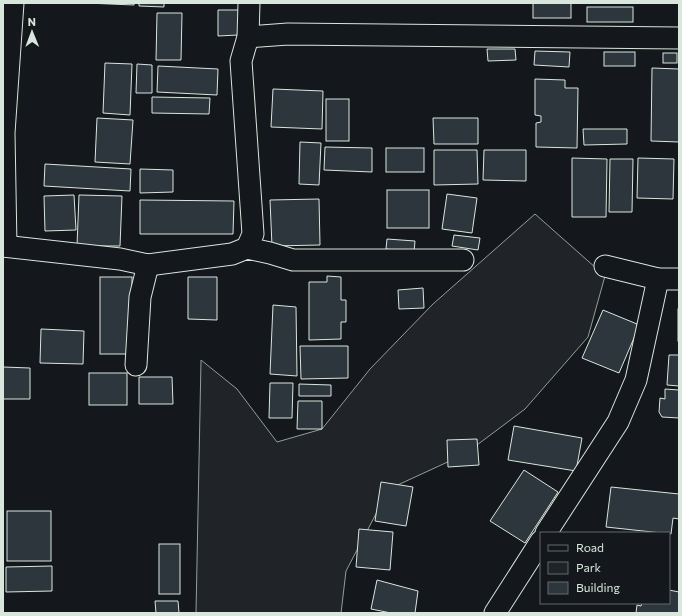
<svg xmlns="http://www.w3.org/2000/svg" width="682" height="616" font-family="Commissioner,sans-serif">
	<rect width="100%" height="100%" fill="#14181c"/>
	<path fill="#202428" stroke="#939e99" d="M 535,214 L 605,276 L 588,337 L 525,409 L 465,454 L 389,489 L 346,571 L 341,613 L 196,613 L 201,360 L 237,389 L 277,442 L 322,429 L 370,369 L 433,304 Z"/>
	<g fill="#2c363c" stroke="#d8e6dc">
		<path d="M 86,3 L 134,3 L 134,5 Z"/>
		<path d="M 139,3 L 164,3 L 164,7 L 139,6 Z"/>
		<rect x="533" y="3" width="38" height="15"/>
		<rect x="587" y="7" width="46" height="15"/>
		<path d="M 218,10 L 239,10 L 238,35 L 218,36 Z"/>
		<path d="M 157,13 L 182,13 L 181,60 L 156,60 Z"/>
		<path d="M 487,49 L 515,49 L 516,60 L 488,61 Z"/>
		<path d="M 535,51 L 570,52 L 569,67 L 534,65 Z"/>
		<rect x="604" y="52" width="31" height="14"/>
		<rect x="663" y="53" width="14" height="10"/>
		<path d="M 105,63 L 132,64 L 130,115 L 103,113 Z"/>
		<path d="M 137,64 L 152,65 L 152,93 L 136,93 Z"/>
		<path d="M 158,66 L 218,69 L 217,95 L 157,92 Z"/>
		<path d="M 652,68 L 679,69 L 679,142 L 651,141 Z"/>
		<path d="M 535,79 L 565,80 L 565,88 L 578,88 L 577,148 L 536,147 L 536,123 L 541,122 L 541,116 L 535,115 Z"/>
		<path d="M 273,89 L 323,91 L 322,129 L 271,127 Z"/>
		<path d="M 152,97 L 210,98 L 209,114 L 152,113 Z"/>
		<rect x="326" y="99" width="23" height="42"/>
		<path d="M 97,118 L 133,120 L 130,164 L 95,162 Z"/>
		<path d="M 433,118 L 478,118 L 478,144 L 434,144 Z"/>
		<path d="M 583,129 L 627,129 L 627,144 L 584,145 Z"/>
		<path d="M 300,142 L 321,143 L 319,185 L 299,184 Z"/>
		<path d="M 325,147 L 372,148 L 372,172 L 324,170 Z"/>
		<rect x="386" y="148" width="38" height="24"/>
		<path d="M 434,150 L 477,150 L 478,184 L 434,185 Z"/>
		<path d="M 484,150 L 526,150 L 526,181 L 483,180 Z"/>
		<path d="M 572,158 L 607,159 L 606,217 L 572,217 Z"/>
		<path d="M 638,158 L 674,159 L 673,199 L 637,198 Z"/>
		<path d="M 610,159 L 633,159 L 632,212 L 609,212 Z"/>
		<path d="M 45,164 L 131,169 L 130,191 L 44,186 Z"/>
		<path d="M 140,169 L 173,170 L 173,192 L 140,193 Z"/>
		<rect x="387" y="190" width="42" height="38"/>
		<path d="M 447,194 L 477,198 L 472,233 L 442,229 Z"/>
		<path d="M 74,195 L 76,230 L 45,231 L 44,196 Z"/>
		<path d="M 79,195 L 122,196 L 120,246 L 77,246 Z"/>
		<path d="M 319,199 L 320,245 L 272,246 L 270,200 Z"/>
		<path d="M 140,200 L 234,201 L 233,234 L 140,234 Z"/>
		<path d="M 454,235 L 480,238 L 478,250 L 452,246 Z"/>
		<path d="M 387,239 L 415,241 L 414,252 L 386,249 Z"/>
		<path d="M 327,276 L 341,277 L 341,300 L 346,300 L 346,322 L 341,322 L 341,339 L 309,340 L 309,282 L 327,282 Z"/>
		<rect x="100" y="277" width="32" height="77"/>
		<path d="M 188,277 L 217,277 L 217,320 L 188,319 Z"/>
		<path d="M 423,288 L 424,308 L 399,309 L 398,290 Z"/>
		<path d="M 273,305 L 296,307 L 297,376 L 270,374 Z"/>
		<rect x="678" y="309" width="1" height="32"/>
		<path d="M 603,310 L 637,324 L 637,331 L 619,373 L 582,358 Z"/>
		<path d="M 41,329 L 84,331 L 83,364 L 40,363 Z"/>
		<path d="M 300,346 L 348,346 L 348,378 L 301,379 Z"/>
		<path d="M 669,355 L 679,355 L 679,386 L 667,385 Z"/>
		<path d="M 3,367 L 30,368 L 30,399 L 3,399 Z"/>
		<rect x="89" y="373" width="38" height="32"/>
		<path d="M 139,377 L 172,377 L 173,404 L 139,404 Z"/>
		<path d="M 270,383 L 293,383 L 292,418 L 269,418 Z"/>
		<path d="M 299,384 L 331,385 L 331,396 L 299,396 Z"/>
		<path d="M 665,389 L 679,390 L 679,418 L 662,417 L 659,412 L 660,398 L 665,399 Z"/>
		<path d="M 298,401 L 322,401 L 322,429 L 297,429 Z"/>
		<path d="M 514,426 L 582,438 L 576,471 L 508,460 Z"/>
		<path d="M 477,439 L 479,465 L 448,467 L 447,440 Z"/>
		<path d="M 524,470 L 558,492 L 525,543 L 490,521 Z"/>
		<path d="M 381,482 L 413,487 L 406,526 L 375,521 Z"/>
		<path d="M 611,487 L 679,494 L 679,519 L 673,518 L 671,534 L 606,527 Z"/>
		<rect x="7" y="511" width="44" height="50"/>
		<path d="M 359,529 L 393,532 L 390,570 L 356,567 Z"/>
		<rect x="159" y="544" width="21" height="50"/>
		<path d="M 52,566 L 52,591 L 6,592 L 6,567 Z"/>
		<path d="M 377,580 L 418,591 L 415,613 L 391,613 L 371,609 Z"/>
		<path d="M 669,590 L 679,592 L 679,613 L 636,613 L 637,605 L 641,606 L 642,603 L 669,603 Z"/>
		<path d="M 155,601 L 178,601 L 179,613 L 156,613 Z"/>
	</g>
	<g fill="none" stroke-linecap="round" stroke-linejoin="round">
		<defs>
			<g id="minor">
				<path d="M 248,37 L 288,34 L 679,38"/>
				<path d="M 3,246 L 120,259 L 148,265 L 232,254 L 247,248 L 270,253 L 293,260 L 463,260"/>
				<path d="M 6,246 L 4,133 L 13,3"/>
				<path d="M 247,248 L 253,234 L 241,61 L 248,37 L 249,3"/>
				<path d="M 605,266 L 658,279 L 679,279"/>
				<path d="M 136,365 L 140,297 L 148,265"/>
				<path d="M 546,533 L 618,422 L 636,380 L 658,279"/>
				<path d="M 495,613 L 541,541"/>
			</g>
		</defs>
		<use href="#minor" stroke="#d8e6dc" stroke-width="23"/>
		<use href="#minor" stroke="#14181c" stroke-width="21"/>
	</g>
	<rect width="682" height="616" fill="none" stroke="#d8e6dc" stroke-width="8"/>
	<rect x="540" y="532" width="130" height="72" fill="#14181c" stroke="#626a69"/>
	<rect x="548" y="545" width="20" height="6" fill="#14181c" stroke="#626a69"/>
	<text x="576" y="552" font-size="12" fill="#d8e6dc">Road</text>
	<rect x="548" y="562" width="20" height="12" fill="#202428" stroke="#626a69"/>
	<text x="576" y="572" font-size="12" fill="#d8e6dc">Park</text>
	<rect x="548" y="582" width="20" height="12" fill="#2c363c" stroke="#626a69"/>
	<text x="576" y="592" font-size="12" fill="#d8e6dc">Building</text>
	<g transform="translate(32 32) rotate(359)" stroke="#14181c" stroke-width="3" paint-order="stroke">
	<path d="M0-3L7 15L0 10L-7 15Z" fill="#d8e6dc"/>
	<text y="-6" font-size="11" font-weight="bold" text-anchor="middle" fill="#d8e6dc">N</text>
	</g>
</svg>
